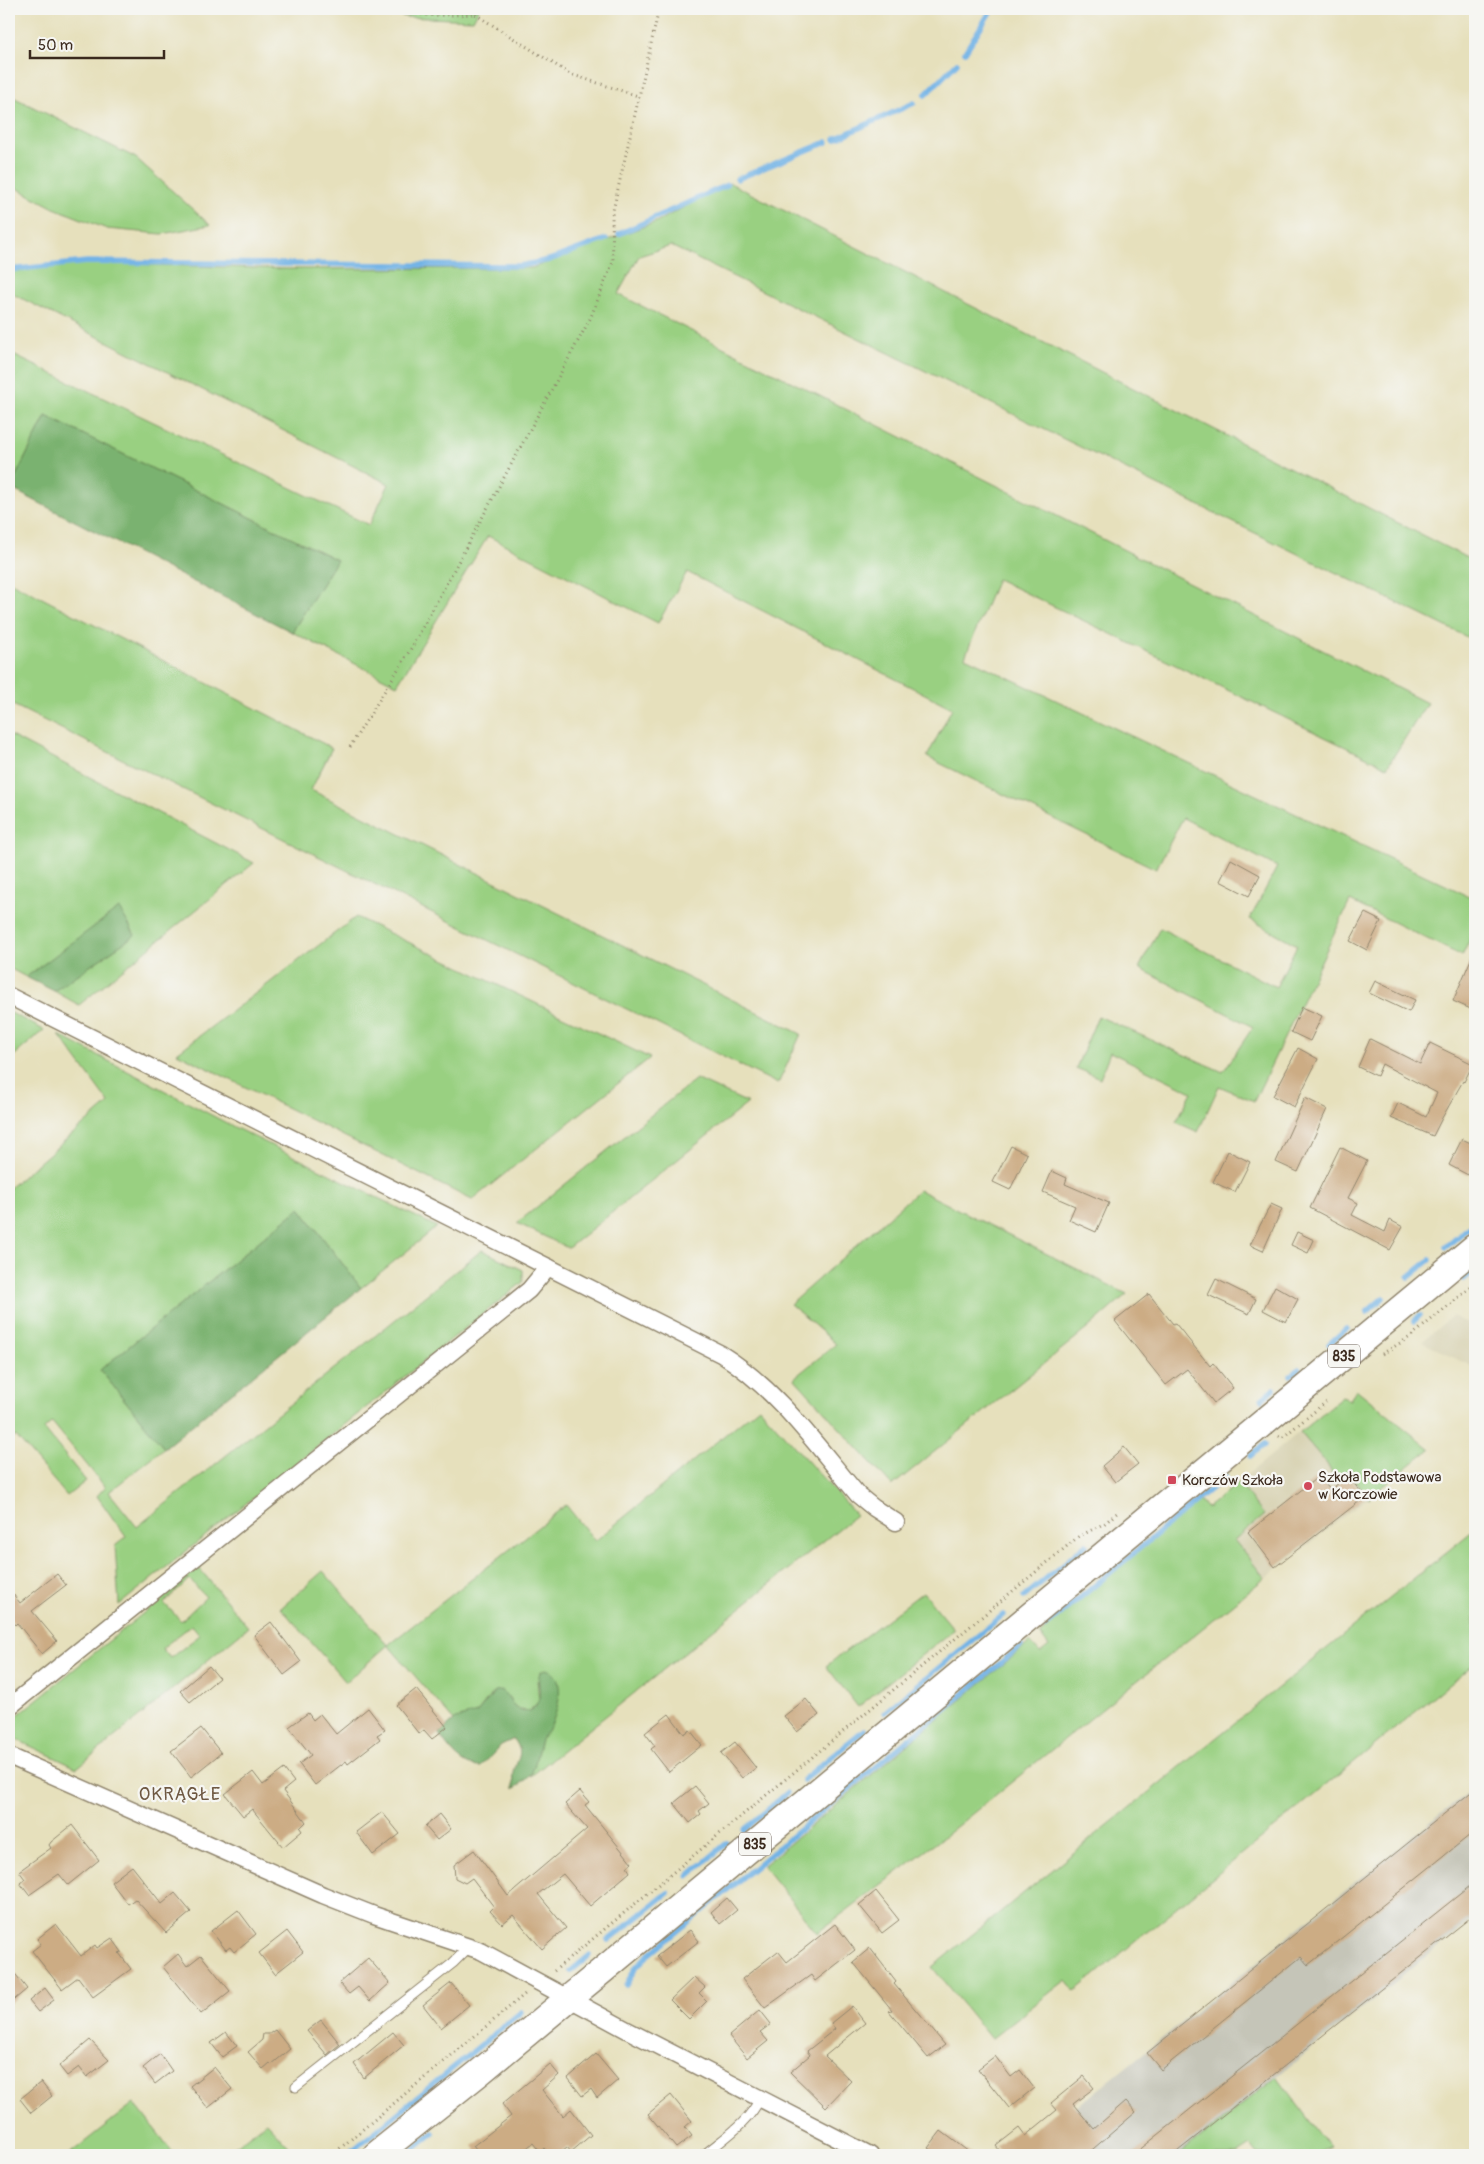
<svg xmlns="http://www.w3.org/2000/svg" width="1484" height="2164" font-family="Pangolin,sans-serif">
	<rect width="100%" height="100%" fill="#f6f6f2"/>
	<filter id="ink" filterUnits="userSpaceOnUse"><feTurbulence type="fractalNoise" baseFrequency=".02" numOctaves="2"/><feDisplacementMap in="SourceGraphic" scale="10" xChannelSelector="R" yChannelSelector="G"/><feConvolveMatrix kernelMatrix="1 2 1 2 8 2 1 2 1" color-interpolation-filters="sRGB"/></filter>
	<filter id="wash" filterUnits="userSpaceOnUse"><feTurbulence type="fractalNoise" baseFrequency=".0096" numOctaves="4" result="noise"/><feDisplacementMap in="SourceGraphic" scale="20" xChannelSelector="R" yChannelSelector="G"/><feGaussianBlur stdDeviation="1.12" result="paint"/><feColorMatrix in="noise" values="0 0 0 0 0 0 0 0 0 0 0 0 0 0 0 0 0 1.4 0 .05"/><feComposite in="paint" operator="in"/></filter>
	<g filter="url(#wash)">
		<rect width="100%" height="100%" fill="#e6e0bc"/>
		<g fill="#d7d1b1">
			<path d="M 1452,1316 L 1475,1328 L 1475,1368 L 1422,1342 Z"/>
			<path d="M 1342,1397 L 1402,1471 L 1265,1578 L 1207,1508 Z"/>
		</g>
		<path fill="#c5c5b8" d="M 1475,1786 L 1475,1918 L 1179,2155 L 1017,2155 Z"/>
		<g fill="#99d081" stroke="#6a7d50" fill-rule="evenodd">
			<path d="M 382,9 L 479,9 L 473,20 L 405,17 Z"/>
			<path d="M 9,95 L 136,158 L 210,225 L 162,234 L 107,229 L 54,208 L 9,184 Z"/>
			<path d="M 730,183 L 1475,562 L 1475,641 L 671,246 L 639,256 L 618,294 L 1427,703 L 1387,767 L 997,579 L 965,657 L 1475,899 L 1475,929 L 1462,956 L 1350,901 L 1254,1101 L 1219,1086 L 1198,1132 L 1176,1122 L 1192,1092 L 1110,1052 L 1100,1078 L 1076,1068 L 1098,1016 L 1223,1072 L 1253,1027 L 1139,968 L 1160,928 L 1276,987 L 1297,945 L 1250,919 L 1277,867 L 1183,818 L 1156,869 L 927,757 L 952,708 L 687,572 L 658,623 L 488,536 L 397,685 L 292,632 L 337,560 L 46,416 L 10,488 L 9,488 L 9,353 L 369,525 L 389,484 L 9,292 L 9,272 L 92,263 L 289,269 L 532,268 L 656,222 Z"/>
			<path d="M 9,581 L 332,748 L 311,790 L 801,1034 L 778,1084 L 9,703 Z"/>
			<path d="M 9,735 L 254,863 L 79,1005 L 54,991 L 135,935 L 119,909 L 26,977 L 9,968 Z"/>
			<path d="M 356,917 L 650,1058 L 472,1200 L 177,1053 Z"/>
			<path d="M 9,1012 L 44,1030 L 9,1060 Z"/>
			<path d="M 59,1035 L 238,1129 L 437,1227 L 361,1288 L 300,1208 L 100,1370 L 164,1448 L 109,1492 L 137,1527 L 482,1250 L 523,1270 L 523,1282 L 119,1605 L 115,1546 L 126,1537 L 97,1496 L 105,1487 L 52,1422 L 44,1429 L 86,1481 L 67,1496 L 16,1436 L 9,1441 L 9,1188 L 109,1103 Z"/>
			<path d="M 696,1079 L 748,1103 L 568,1248 L 517,1223 Z"/>
			<path d="M 919,1190 L 1127,1294 L 1088,1328 L 892,1486 L 794,1378 L 836,1344 L 790,1304 Z"/>
			<path d="M 1356,1389 L 1430,1449 L 1369,1498 L 1347,1471 L 1335,1479 L 1327,1464 L 1300,1432 L 1342,1397 L 1350,1400 Z"/>
			<path d="M 759,1407 L 856,1515 L 531,1776 L 541,1739 L 550,1726 L 552,1719 L 537,1680 L 539,1701 L 529,1711 C 517,1711 513,1705 507,1696 L 490,1696 L 477,1713 L 454,1721 L 388,1645 L 346,1682 L 281,1608 L 323,1571 L 388,1645 L 566,1505 L 595,1541 Z"/>
			<path d="M 1238,1483 L 1264,1515 L 1234,1540 L 1265,1578 L 936,1843 L 817,1933 L 763,1866 L 1030,1642 L 1040,1653 L 1049,1646 L 1040,1634 L 1199,1501 L 1207,1508 Z"/>
			<path d="M 1475,1529 L 1475,1663 L 1075,1991 L 1066,1980 L 991,2039 L 932,1967 Z"/>
			<path d="M 199,1568 L 248,1627 L 77,1768 L 9,1736 L 9,1722 ZM 189,1579 L 206,1597 L 181,1621 L 164,1603 ZM 192,1625 L 200,1635 L 170,1658 L 162,1648 Z"/>
			<path d="M 923,1592 L 954,1629 L 858,1707 L 826,1666 Z"/>
			<path d="M 1277,2077 L 1329,2147 L 1316,2155 L 1258,2155 L 1251,2146 L 1237,2155 L 1179,2155 Z"/>
			<path d="M 134,2103 L 175,2155 L 68,2155 Z"/>
			<path d="M 266,2122 L 297,2155 L 224,2155 Z"/>
		</g>
		<g fill="#7ab26f" stroke="#5a6e46">
			<path d="M 46,416 L 337,560 L 292,632 L 10,488 Z"/>
			<path d="M 119,908 L 135,935 L 54,991 L 26,977 Z"/>
			<path d="M 300,1208 L 361,1288 L 164,1448 L 100,1370 Z"/>
			<path d="M 546,1669 C 568,1675 558,1712 550,1727 C 547,1731 543,1735 541,1740 C 537,1749 536,1769 529,1777 C 525,1781 519,1785 514,1789 C 514,1784 513,1778 514,1773 C 517,1757 525,1755 514,1739 L 501,1745 L 481,1767 C 463,1768 448,1748 439,1734 L 456,1719 L 477,1713 L 495,1691 L 502,1690 C 509,1698 519,1719 532,1709 C 536,1706 539,1701 539,1696 C 540,1687 537,1681 540,1672 Z"/>
		</g>
		<g fill="none" stroke-linecap="round" stroke-linejoin="round">
			<g stroke="#72b3e6" stroke-width="5.5">
				<path d="M 965,52 L 992,9"/>
				<path d="M 925,95 L 957,63"/>
				<path d="M 835,139 L 914,103"/>
				<path d="M 737,179 L 827,142"/>
				<path d="M 619,234 L 727,185"/>
				<path d="M 9,270 L 87,262 L 520,266 L 549,260 L 606,239"/>
				<path d="M 1446,1247 L 1475,1222"/>
				<path d="M 1409,1277 L 1430,1260"/>
				<path d="M 1464,1279 L 1475,1270"/>
				<path d="M 1367,1312 L 1383,1298"/>
				<path d="M 1414,1321 L 1420,1315"/>
				<path d="M 1329,1344 L 1346,1329"/>
				<path d="M 1291,1375 L 1299,1369"/>
				<path d="M 1262,1399 L 1274,1389"/>
				<path d="M 1250,1456 L 1264,1445"/>
				<path d="M 1024,1597 L 1086,1545"/>
				<path d="M 1045,1627 L 1225,1477"/>
				<path d="M 885,1712 L 1003,1615"/>
				<path d="M 803,1780 L 864,1730"/>
				<path d="M 744,1830 L 787,1793"/>
				<path d="M 688,1876 L 727,1843"/>
				<path d="M 609,1940 L 668,1893"/>
				<path d="M 571,1971 L 590,1955"/>
				<path d="M 626,1985 L 636,1967 L 644,1959 L 1021,1646"/>
				<path d="M 347,2155 L 521,2012"/>
				<path d="M 406,2155 L 433,2133"/>
			</g>
		</g>
		<g id="blocks">
			<g fill="#ccac84">
				<path d="M 1231,859 L 1260,875 L 1249,896 L 1220,881 Z"/>
				<path d="M 1365,913 L 1381,921 L 1367,950 L 1350,941 Z"/>
				<path d="M 1475,950 L 1475,1011 L 1453,1001 Z"/>
				<path d="M 1375,981 L 1415,1000 L 1409,1012 L 1369,993 Z"/>
				<path d="M 1302,1007 L 1322,1016 L 1310,1041 L 1291,1032 Z"/>
				<path d="M 1370,1039 L 1420,1064 L 1430,1043 L 1473,1064 L 1464,1082 L 1463,1081 L 1442,1118 L 1433,1136 L 1391,1118 L 1398,1103 L 1426,1117 L 1437,1093 L 1382,1064 L 1377,1076 L 1358,1067 Z"/>
				<path d="M 1298,1048 L 1318,1059 L 1294,1107 L 1273,1096 Z"/>
				<path d="M 1305,1098 L 1327,1109 L 1298,1172 L 1276,1162 Z"/>
				<path d="M 1462,1139 L 1475,1145 L 1475,1161 L 1468,1175 L 1449,1165 Z"/>
				<path d="M 1011,1146 L 1027,1154 L 1010,1190 L 993,1182 Z"/>
				<path d="M 1340,1147 L 1367,1161 L 1348,1198 L 1358,1203 L 1352,1215 L 1385,1232 L 1390,1220 L 1403,1227 L 1390,1250 L 1310,1208 Z"/>
				<path d="M 1228,1151 L 1250,1162 L 1235,1192 L 1213,1182 Z"/>
				<path d="M 1052,1171 L 1067,1178 L 1065,1184 L 1109,1203 L 1096,1232 L 1069,1220 L 1075,1206 L 1043,1192 Z"/>
				<path d="M 1271,1204 L 1282,1209 L 1263,1251 L 1250,1245 Z"/>
				<path d="M 1297,1232 L 1314,1240 L 1308,1253 L 1291,1245 Z"/>
				<path d="M 1216,1279 L 1256,1299 L 1249,1314 L 1208,1295 Z"/>
				<path d="M 1275,1286 L 1298,1299 L 1286,1322 L 1263,1310 Z"/>
				<path d="M 1149,1294 L 1173,1324 L 1175,1323 L 1210,1366 L 1213,1363 L 1233,1388 L 1214,1403 L 1187,1369 L 1166,1385 L 1115,1321 Z"/>
				<path d="M 1124,1447 L 1138,1464 L 1115,1482 L 1102,1466 Z"/>
				<path d="M 1319,1476 L 1330,1490 L 1348,1476 L 1365,1497 L 1275,1567 L 1248,1532 Z"/>
				<path d="M 57,1574 L 66,1585 L 32,1611 L 57,1641 L 42,1654 L 17,1623 L 15,1625 L 9,1618 L 9,1589 L 20,1603 Z"/>
				<path d="M 271,1622 L 301,1662 L 284,1675 L 254,1635 Z"/>
				<path d="M 209,1666 L 219,1678 L 190,1702 L 180,1691 Z"/>
				<path d="M 416,1689 L 447,1727 L 432,1739 L 424,1730 L 419,1734 L 396,1705 Z"/>
				<path d="M 806,1699 L 819,1715 L 797,1732 L 784,1716 Z"/>
				<path d="M 368,1708 L 385,1730 L 377,1735 L 380,1739 L 348,1764 L 346,1761 L 315,1785 L 299,1764 L 311,1755 L 289,1727 L 308,1713 L 313,1720 L 320,1714 L 336,1734 Z"/>
				<path d="M 669,1714 L 684,1734 L 690,1730 L 702,1745 L 669,1772 L 651,1749 L 655,1746 L 645,1733 Z"/>
				<path d="M 201,1728 L 221,1753 L 191,1777 L 171,1751 Z"/>
				<path d="M 735,1742 L 756,1768 L 742,1778 L 721,1753 Z"/>
				<path d="M 284,1769 L 294,1782 L 283,1791 L 306,1822 L 300,1828 L 302,1831 L 283,1847 L 252,1809 L 243,1816 L 225,1794 L 253,1772 L 263,1785 Z"/>
				<path d="M 695,1786 L 709,1803 L 699,1811 L 701,1814 L 690,1823 L 674,1803 Z"/>
				<path d="M 1475,1789 L 1475,1831 L 1308,1965 L 1301,1957 L 1161,2070 L 1147,2053 Z"/>
				<path d="M 580,1791 L 589,1802 L 585,1805 L 632,1863 L 627,1867 L 630,1872 L 590,1906 L 563,1874 L 538,1894 L 566,1928 L 542,1949 L 513,1915 L 502,1924 L 490,1911 L 494,1907 L 472,1878 L 465,1883 L 455,1878 L 454,1865 L 474,1850 L 508,1896 L 587,1829 L 565,1804 Z"/>
				<path d="M 382,1812 L 400,1834 L 373,1855 L 356,1832 Z"/>
				<path d="M 439,1814 L 451,1829 L 437,1840 L 425,1826 Z"/>
				<path d="M 72,1825 L 99,1860 L 68,1885 L 59,1874 L 29,1895 L 20,1883 L 25,1879 L 19,1871 L 51,1848 L 49,1845 L 51,1842 Z"/>
				<path d="M 132,1866 L 162,1904 L 175,1893 L 191,1912 L 166,1933 L 135,1899 L 128,1904 L 111,1882 Z"/>
				<path d="M 1475,1882 L 1475,1914 L 1173,2155 L 1133,2155 Z"/>
				<path d="M 876,1891 L 899,1920 L 882,1933 L 859,1905 Z"/>
				<path d="M 727,1898 L 737,1910 L 720,1924 L 711,1912 Z"/>
				<path d="M 238,1910 L 256,1934 L 234,1952 L 230,1947 L 226,1950 L 211,1931 Z"/>
				<path d="M 56,1924 L 81,1956 L 95,1945 L 97,1948 L 112,1938 L 122,1952 L 119,1953 L 131,1969 L 93,1997 L 78,1977 L 62,1989 L 32,1951 L 41,1944 L 37,1939 Z"/>
				<path d="M 835,1924 L 855,1950 L 815,1981 L 811,1975 L 765,2008 L 742,1979 L 778,1951 L 787,1962 Z"/>
				<path d="M 690,1930 L 699,1941 L 666,1967 L 657,1956 Z"/>
				<path d="M 287,1931 L 303,1952 L 275,1974 L 259,1953 Z"/>
				<path d="M 870,1948 L 896,1982 L 894,1984 L 945,2045 L 928,2058 L 889,2011 L 892,2010 L 853,1962 Z"/>
				<path d="M 178,1954 L 187,1966 L 201,1955 L 230,1991 L 201,2014 L 163,1967 Z"/>
				<path d="M 368,1958 L 390,1983 L 370,2001 L 358,1987 L 349,1994 L 339,1983 Z"/>
				<path d="M 9,1966 L 27,1989 L 9,2004 Z"/>
				<path d="M 694,1977 L 705,1987 L 699,1993 L 707,2001 L 689,2019 L 670,2000 Z"/>
				<path d="M 451,1983 L 469,2005 L 441,2028 L 423,2005 Z"/>
				<path d="M 45,1988 L 54,2000 L 38,2012 L 29,2001 Z"/>
				<path d="M 852,2006 L 865,2023 L 825,2056 L 851,2081 L 826,2107 L 790,2072 L 810,2055 L 807,2051 L 835,2029 L 831,2023 Z"/>
				<path d="M 760,2010 L 771,2024 L 760,2032 L 768,2041 L 747,2058 L 729,2036 Z"/>
				<path d="M 321,2020 L 340,2044 L 327,2055 L 307,2031 Z"/>
				<path d="M 275,2030 L 290,2049 L 271,2065 L 270,2063 L 263,2069 L 248,2052 L 262,2040 L 263,2034 L 269,2034 Z"/>
				<path d="M 226,2032 L 237,2046 L 222,2057 L 211,2043 Z"/>
				<path d="M 393,2032 L 404,2045 L 364,2078 L 354,2064 Z"/>
				<path d="M 90,2040 L 109,2060 L 87,2077 L 79,2067 L 67,2076 L 59,2066 Z"/>
				<path d="M 160,2054 L 172,2071 L 155,2084 L 143,2068 Z"/>
				<path d="M 596,2054 L 618,2080 L 597,2098 L 591,2089 L 582,2096 L 568,2078 Z"/>
				<path d="M 995,2056 L 1011,2077 L 1020,2070 L 1034,2088 L 1009,2108 L 978,2069 Z"/>
				<path d="M 550,2064 L 559,2075 L 542,2090 L 563,2116 L 571,2109 L 591,2135 L 571,2152 L 567,2147 L 557,2155 L 550,2155 L 544,2148 L 540,2152 L 533,2143 L 518,2155 L 480,2155 L 473,2146 L 511,2116 L 502,2104 Z"/>
				<path d="M 214,2067 L 232,2089 L 208,2108 L 190,2086 Z"/>
				<path d="M 1084,2076 L 1094,2088 L 1073,2104 L 1094,2129 L 1126,2101 L 1136,2112 L 1086,2155 L 1003,2155 L 996,2146 L 1019,2128 L 1025,2136 L 1057,2110 L 1051,2103 Z"/>
				<path d="M 41,2082 L 52,2096 L 31,2113 L 20,2099 Z"/>
				<path d="M 671,2095 L 692,2121 L 685,2127 L 692,2136 L 676,2148 L 648,2114 Z"/>
				<path d="M 941,2131 L 973,2155 L 938,2155 L 928,2148 Z"/>
			</g>
		</g>
	</g>
	<g filter="url(#ink)">
		<use href="#blocks" fill-opacity="0" stroke="#90856d" stroke-width="1"/>
		<g fill="none" stroke-linecap="round" stroke-linejoin="round">
			<defs>
				<g id="lane">
					<path d="M 296,2087 L 453,1963 L 469,1947"/>
					<path d="M 704,2155 C 724,2138 749,2123 760,2098"/>
				</g>
				<g id="street">
					<path d="M 9,996 L 721,1354 C 777,1389 816,1445 858,1495 L 874,1508 L 896,1522"/>
					<path d="M 9,1707 L 529,1290 L 548,1267"/>
					<path d="M 9,1756 L 323,1895 L 374,1915 L 481,1951 L 627,2030 L 870,2155"/>
				</g>
				<path id="primary" d="M 376,2155 L 480,2072 L 1475,1247"/>
			</defs>
			<use href="#lane" stroke="#90856d" stroke-width="11"/>
			<use href="#street" stroke="#90856d" stroke-width="19"/>
			<use href="#primary" stroke="#90856d" stroke-width="29"/>
			<g stroke="#90856d" stroke-width="3" stroke-dasharray="1 4" stroke-linecap="butt">
				<path d="M 397,9 C 422,18 449,15 475,14"/>
				<path d="M 467,9 L 570,74 L 638,96"/>
				<path d="M 350,747 L 412,647 L 590,319 L 613,262 L 612,215 L 659,9"/>
				<path d="M 1382,1354 L 1410,1337 L 1475,1284"/>
				<path d="M 1279,1436 L 1282,1438 L 1326,1402"/>
				<path d="M 554,1971 L 1078,1537 L 1105,1523 L 1117,1513"/>
				<path d="M 332,2155 L 525,1994"/>
			</g>
			<use href="#lane" stroke="#fff" stroke-width="9"/>
			<use href="#street" stroke="#fff" stroke-width="16"/>
			<use href="#primary" stroke="#fff" stroke-width="26"/>
		</g>
	</g>
	<g fill="#d1495b" stroke="#f6f6f2" stroke-width="2">
		<rect x="1167" y="1475" width="10" height="10" rx="2.5"/>
		<circle cx="1308" cy="1486" r="5"/>
	</g>
	<g text-anchor="middle" stroke-width="4.5" stroke-linejoin="round" paint-order="stroke">
		<g fill="#f6f6f2" stroke="#73675e" stroke-width="1">
			<rect x="1328" y="1344.5" width="32" height="23" rx="4"/>
			<rect x="739" y="1832.5" width="32" height="23" rx="4"/>
		</g>
		<g font-size="14" font-weight="bold" fill="#3b2a1e">
			<text x="1344" y="1361">835</text>
			<text x="755" y="1849">835</text>
		</g>
		<g font-size="15" fill="#3b2a1e" stroke="#f6f6f2" text-anchor="start">
			<text x="1318" y="1482">Szkoła Podstawowa<tspan x="1318" dy="17">w Korczowie</tspan></text>
			<text x="1182" y="1485">Korczów Szkoła</text>
		</g>
		<g font-size="18" letter-spacing="1" fill="#6e5842" stroke="#f6f6f2">
			<text x="180" y="1800">OKRĄGŁE</text>
		</g>
	</g>
	<rect width="1484" height="2164" fill="none" stroke="#f6f6f2" stroke-width="30"/>
	<path d="M30 50v8h134v-8" fill="none" stroke="#3b2a1e" stroke-width="2.5"/>
	<text x="38" y="50" font-size="15" fill="#3b2a1e" stroke="#f6f6f2" stroke-width="4" paint-order="stroke">50 m</text>
</svg>
